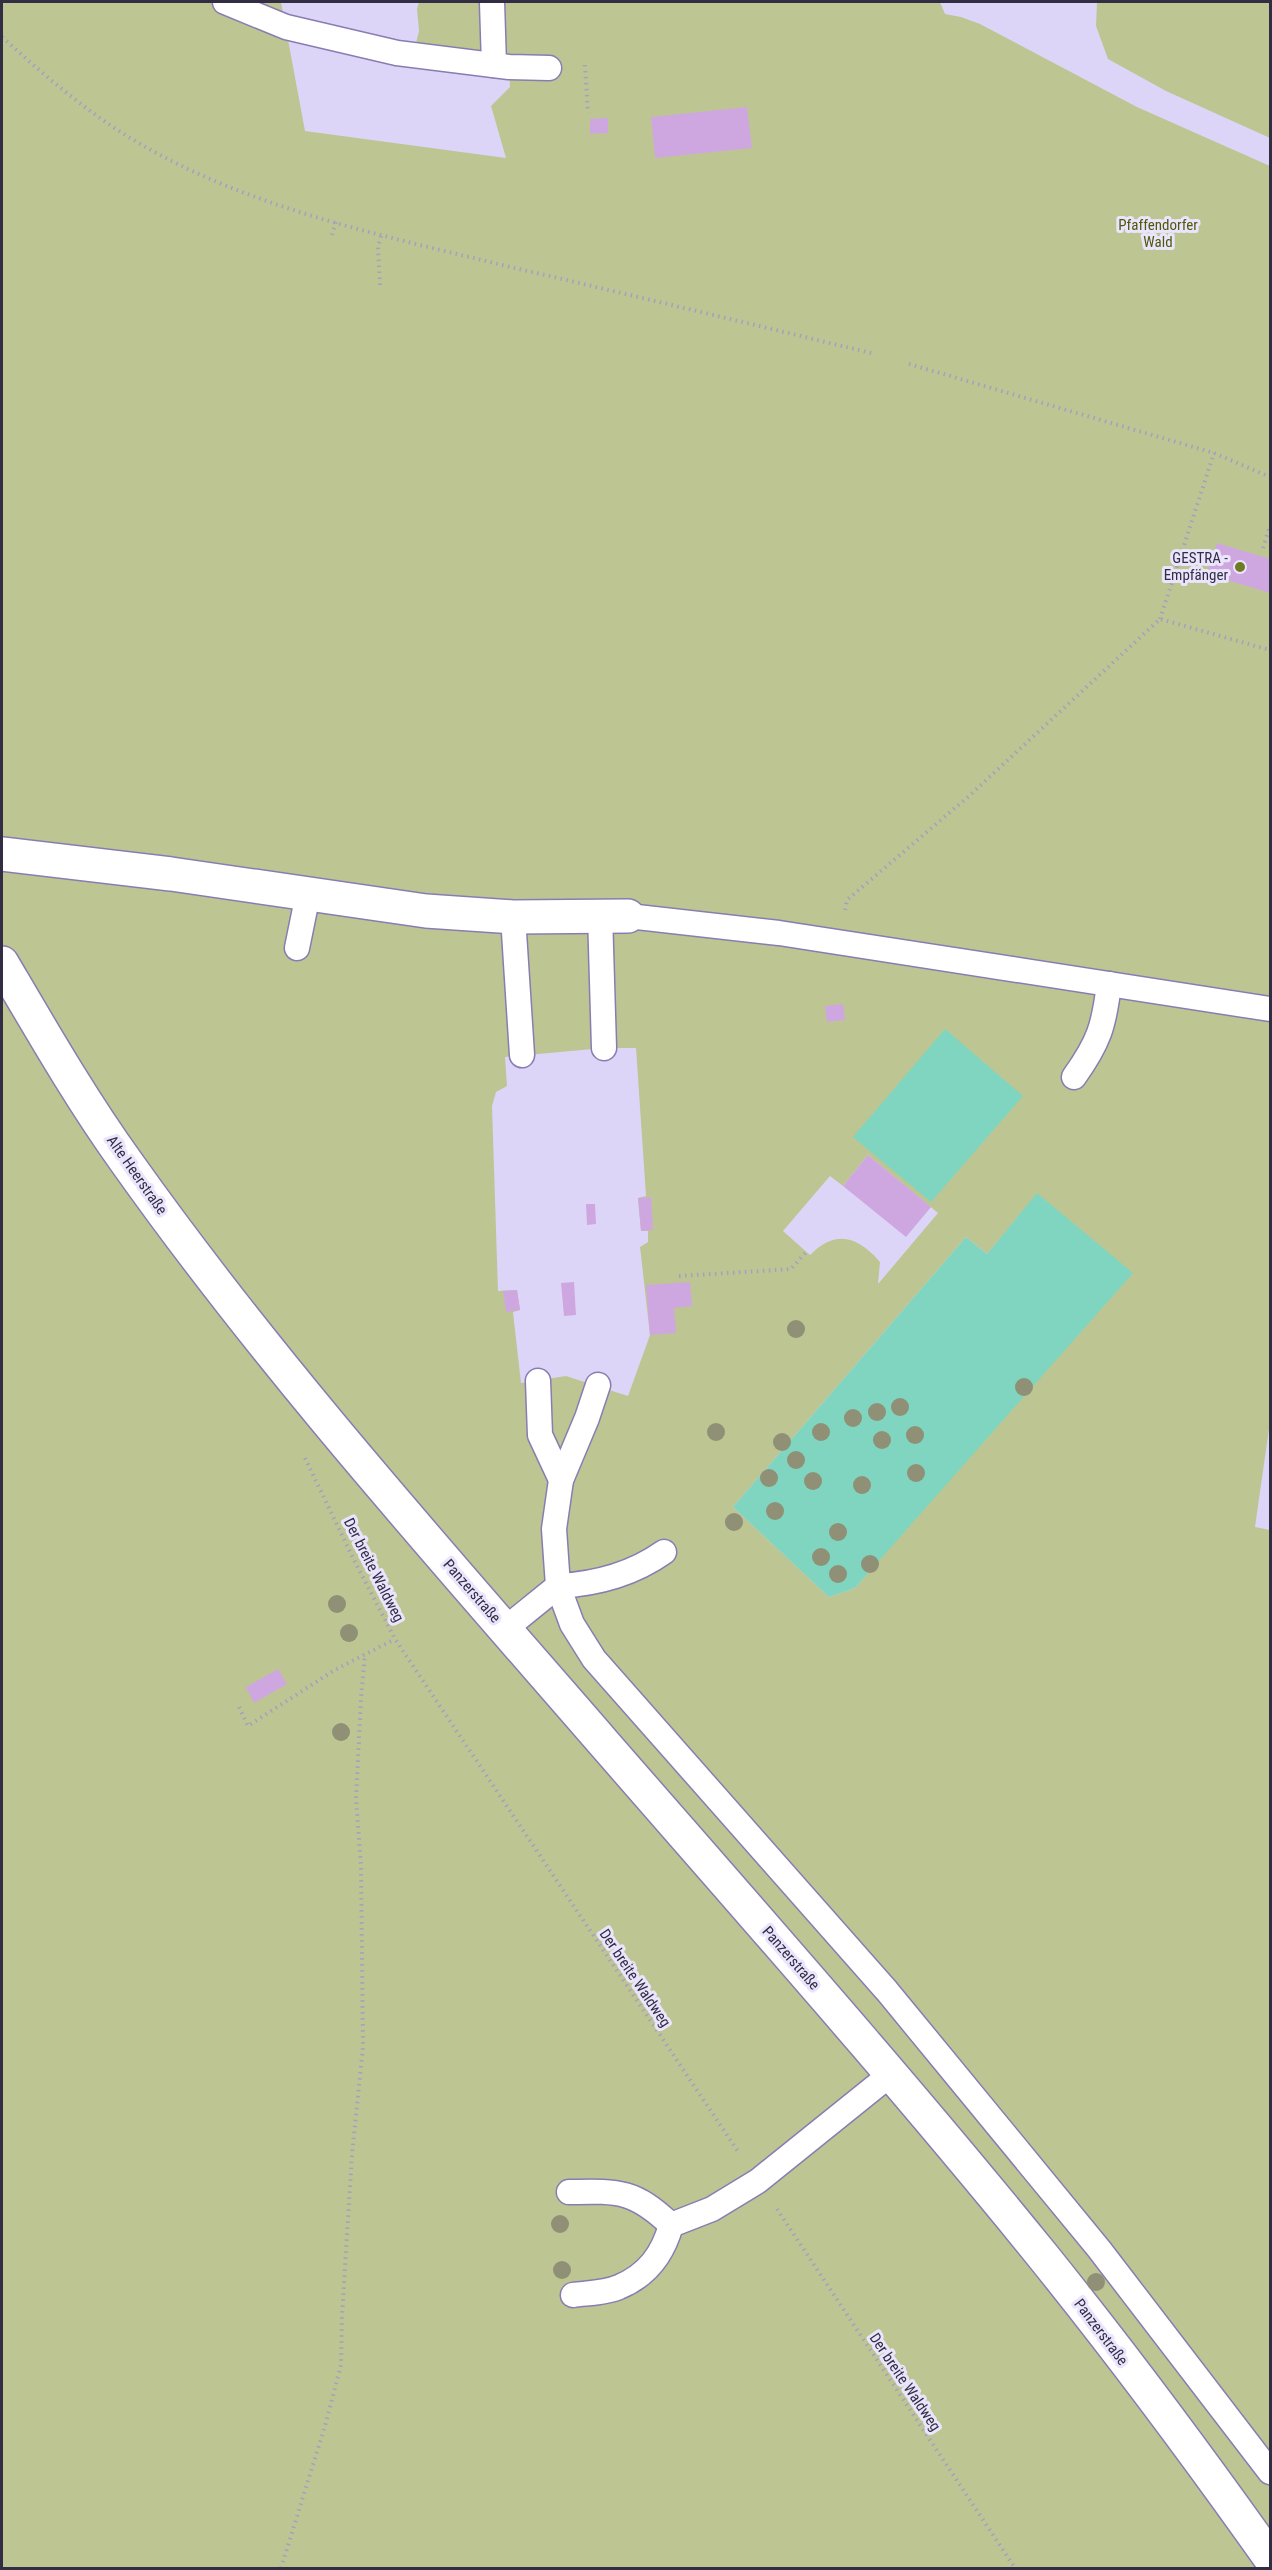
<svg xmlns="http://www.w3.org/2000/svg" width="1272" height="2570" font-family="'Roboto Condensed',sans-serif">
	<rect width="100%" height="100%" fill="#ddd5f8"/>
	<g fill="#bdc693" fill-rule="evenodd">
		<path d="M 2,2 L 281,2 L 305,131 L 506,158 L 491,106 L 510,87 L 509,68 L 413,55 L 419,31 L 417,9 L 419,2 L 940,2 L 945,14 L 961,17 L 980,24 L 1137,107 L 1270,166 L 1270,1422 L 1255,1527 L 1270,1530 L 1270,2568 L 2,2568 ZM 604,1048 L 636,1048 L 646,1196 L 638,1198 L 641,1231 L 648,1231 L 648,1242 L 640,1247 L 650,1335 L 628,1396 L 566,1376 L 521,1383 L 513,1312 L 520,1310 L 517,1290 L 498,1291 L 492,1106 L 496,1092 L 507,1086 L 505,1057 ZM 868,1155 L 938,1213 L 878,1284 L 880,1262 C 858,1236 835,1229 810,1255 L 783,1231 L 830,1176 L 843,1186 ZM 1037,1194 L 893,1544 L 855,1588 L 829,1597 L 733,1507 L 966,1237 L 987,1254 Z"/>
		<path d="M 1097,2 L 1270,2 L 1270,138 L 1166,91 L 1108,59 L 1096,26 Z"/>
	</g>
	<g fill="#7fd5bf">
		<path d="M 945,1029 L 1023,1096 L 931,1202 L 853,1137 Z"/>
		<path d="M 1037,1193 L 1133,1273 L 855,1588 L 829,1597 L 733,1507 L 966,1237 L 987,1254 Z"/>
	</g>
	<g fill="#cfa7e0">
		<path d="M 747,107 L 752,148 L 655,158 L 651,117 Z"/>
		<path d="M 608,118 L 608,133 L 590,134 L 590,119 Z"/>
		<path d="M 1217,543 L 1270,559 L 1270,593 L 1207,574 Z"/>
		<path d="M 843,1004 L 845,1020 L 827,1022 L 825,1006 Z"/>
		<path d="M 868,1155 L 931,1207 L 906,1237 L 843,1186 Z"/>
		<path d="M 651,1197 L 653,1230 L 641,1231 L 638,1198 Z"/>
		<path d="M 586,1204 L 595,1204 L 596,1224 L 587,1225 Z"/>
		<path d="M 574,1282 L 576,1315 L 564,1316 L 561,1283 Z"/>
		<path d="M 690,1282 L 692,1306 L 674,1308 L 676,1333 L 650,1335 L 646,1285 Z"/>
		<path d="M 517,1290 L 520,1310 L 506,1312 L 503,1291 Z"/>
		<path d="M 278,1669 L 287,1684 L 254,1703 L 246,1687 Z"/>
	</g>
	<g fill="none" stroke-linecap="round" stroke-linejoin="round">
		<defs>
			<g id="service">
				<path d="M 225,2 L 286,27 L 397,53 L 509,67 L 549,68"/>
				<path d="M 492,2 L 494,65"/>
				<path d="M 600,914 L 604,1048"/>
				<path d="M 628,916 L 779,933 L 1270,1009"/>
				<path d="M 513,917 L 522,1055"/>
				<path d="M 297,948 L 308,894"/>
				<path d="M 1074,1077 C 1099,1042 1104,1026 1109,984"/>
				<path d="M 538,1381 L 540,1435 L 561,1480"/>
				<path d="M 664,1552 C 633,1574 596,1584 558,1586 L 572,1624 L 594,1659 L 887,1991 L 1099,2249 L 1270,2472"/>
				<path d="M 505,1629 L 558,1586 L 554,1529 L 561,1480 L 587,1418 L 598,1385"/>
				<path d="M 569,2192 C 619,2191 634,2190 671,2225 L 712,2209 L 758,2181 L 891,2074"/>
				<path d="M 573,2295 C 587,2293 606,2293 619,2287 C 648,2275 663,2254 671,2225"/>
			</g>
			<g id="minor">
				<path d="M 2,854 L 171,874 L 426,911 L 513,917 L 628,916"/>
				<path d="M 2,963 C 42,1031 81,1099 127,1163 C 271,1366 439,1553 602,1741 C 750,1911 900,2080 1042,2255 C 1121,2353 1197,2455 1270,2558"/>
			</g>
		</defs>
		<use href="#service" stroke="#8a7cb2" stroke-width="27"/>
		<use href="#minor" stroke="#8a7cb2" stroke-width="36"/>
		<g stroke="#a69fbe" stroke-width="4" stroke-dasharray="1.5 4.5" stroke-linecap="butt">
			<path d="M 2,37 C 43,74 84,110 132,139 C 244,207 377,234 502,265 C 627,294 751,324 875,354"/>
			<path d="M 585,65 L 588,113"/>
			<path d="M 332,235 L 336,222"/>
			<path d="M 380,285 L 378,247 L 381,236"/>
			<path d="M 909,364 L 1214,453 L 1270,477"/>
			<path d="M 1263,548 L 1270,526"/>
			<path d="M 1160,619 L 1214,453"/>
			<path d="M 845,910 L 847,900 L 969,796 L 1160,619 L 1270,650"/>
			<path d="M 679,1276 L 791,1269 L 807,1251"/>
			<path d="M 305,1458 L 353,1558 L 395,1639 L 739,2153"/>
			<path d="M 239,1707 L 248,1726 L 333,1671 L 395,1639"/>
			<path d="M 777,2209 L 1015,2568"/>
			<path d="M 281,2568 L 325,2426 L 341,2365 L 342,2316 L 352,2154 L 363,2047 L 361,1867 L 356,1798 L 361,1699 L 365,1654"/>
		</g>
		<use href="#service" stroke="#fff" stroke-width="24"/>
		<use href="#minor" stroke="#fff" stroke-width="33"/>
	</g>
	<g fill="#8f9075">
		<circle cx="796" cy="1329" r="9"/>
		<circle cx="1024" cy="1387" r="9"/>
		<circle cx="900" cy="1407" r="9"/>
		<circle cx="877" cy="1412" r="9"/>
		<circle cx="853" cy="1418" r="9"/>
		<circle cx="716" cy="1432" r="9"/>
		<circle cx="821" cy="1432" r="9"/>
		<circle cx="915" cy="1435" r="9"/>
		<circle cx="882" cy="1440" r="9"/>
		<circle cx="782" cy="1442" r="9"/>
		<circle cx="796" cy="1460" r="9"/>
		<circle cx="916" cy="1473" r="9"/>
		<circle cx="769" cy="1478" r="9"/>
		<circle cx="813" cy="1481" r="9"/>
		<circle cx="862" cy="1485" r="9"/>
		<circle cx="775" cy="1511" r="9"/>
		<circle cx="734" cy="1522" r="9"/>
		<circle cx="838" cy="1532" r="9"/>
		<circle cx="821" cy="1557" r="9"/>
		<circle cx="870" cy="1564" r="9"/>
		<circle cx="838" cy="1574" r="9"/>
		<circle cx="337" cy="1604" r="9"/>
		<circle cx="349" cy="1633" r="9"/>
		<circle cx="341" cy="1732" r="9"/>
		<circle cx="560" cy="2224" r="9"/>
		<circle cx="562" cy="2270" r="9"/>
		<circle cx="1096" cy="2282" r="9"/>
	</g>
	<circle fill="#707a25" stroke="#eae5fc" stroke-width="2" cx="1240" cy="567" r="6"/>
	<g text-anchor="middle" stroke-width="6" stroke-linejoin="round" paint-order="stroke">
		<g font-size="15" fill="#505809" stroke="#eae5fc">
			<text x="1158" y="230">Pfaffendorfer<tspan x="1158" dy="17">Wald</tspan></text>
		</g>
		<g font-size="15" fill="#322d43" stroke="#eae5fc" text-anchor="end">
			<text x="1228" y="563">GESTRA -<tspan x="1228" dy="17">Empfänger</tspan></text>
		</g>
		<g font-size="15" fill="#322d43" stroke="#eae5fc">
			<text transform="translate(137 1175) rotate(55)" y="5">Alte Heerstraße</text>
			<text transform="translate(374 1570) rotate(63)" y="5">Der breite Waldweg</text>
			<text transform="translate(472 1591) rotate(49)" y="5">Panzerstraße</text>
			<text transform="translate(791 1958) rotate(49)" y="5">Panzerstraße</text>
			<text transform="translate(635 1978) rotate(56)" y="5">Der breite Waldweg</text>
			<text transform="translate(1101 2332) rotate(53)" y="5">Panzerstraße</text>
			<text transform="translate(905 2382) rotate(56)" y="5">Der breite Waldweg</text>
		</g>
	</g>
	<rect width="1272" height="2570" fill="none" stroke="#322d43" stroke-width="6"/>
</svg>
